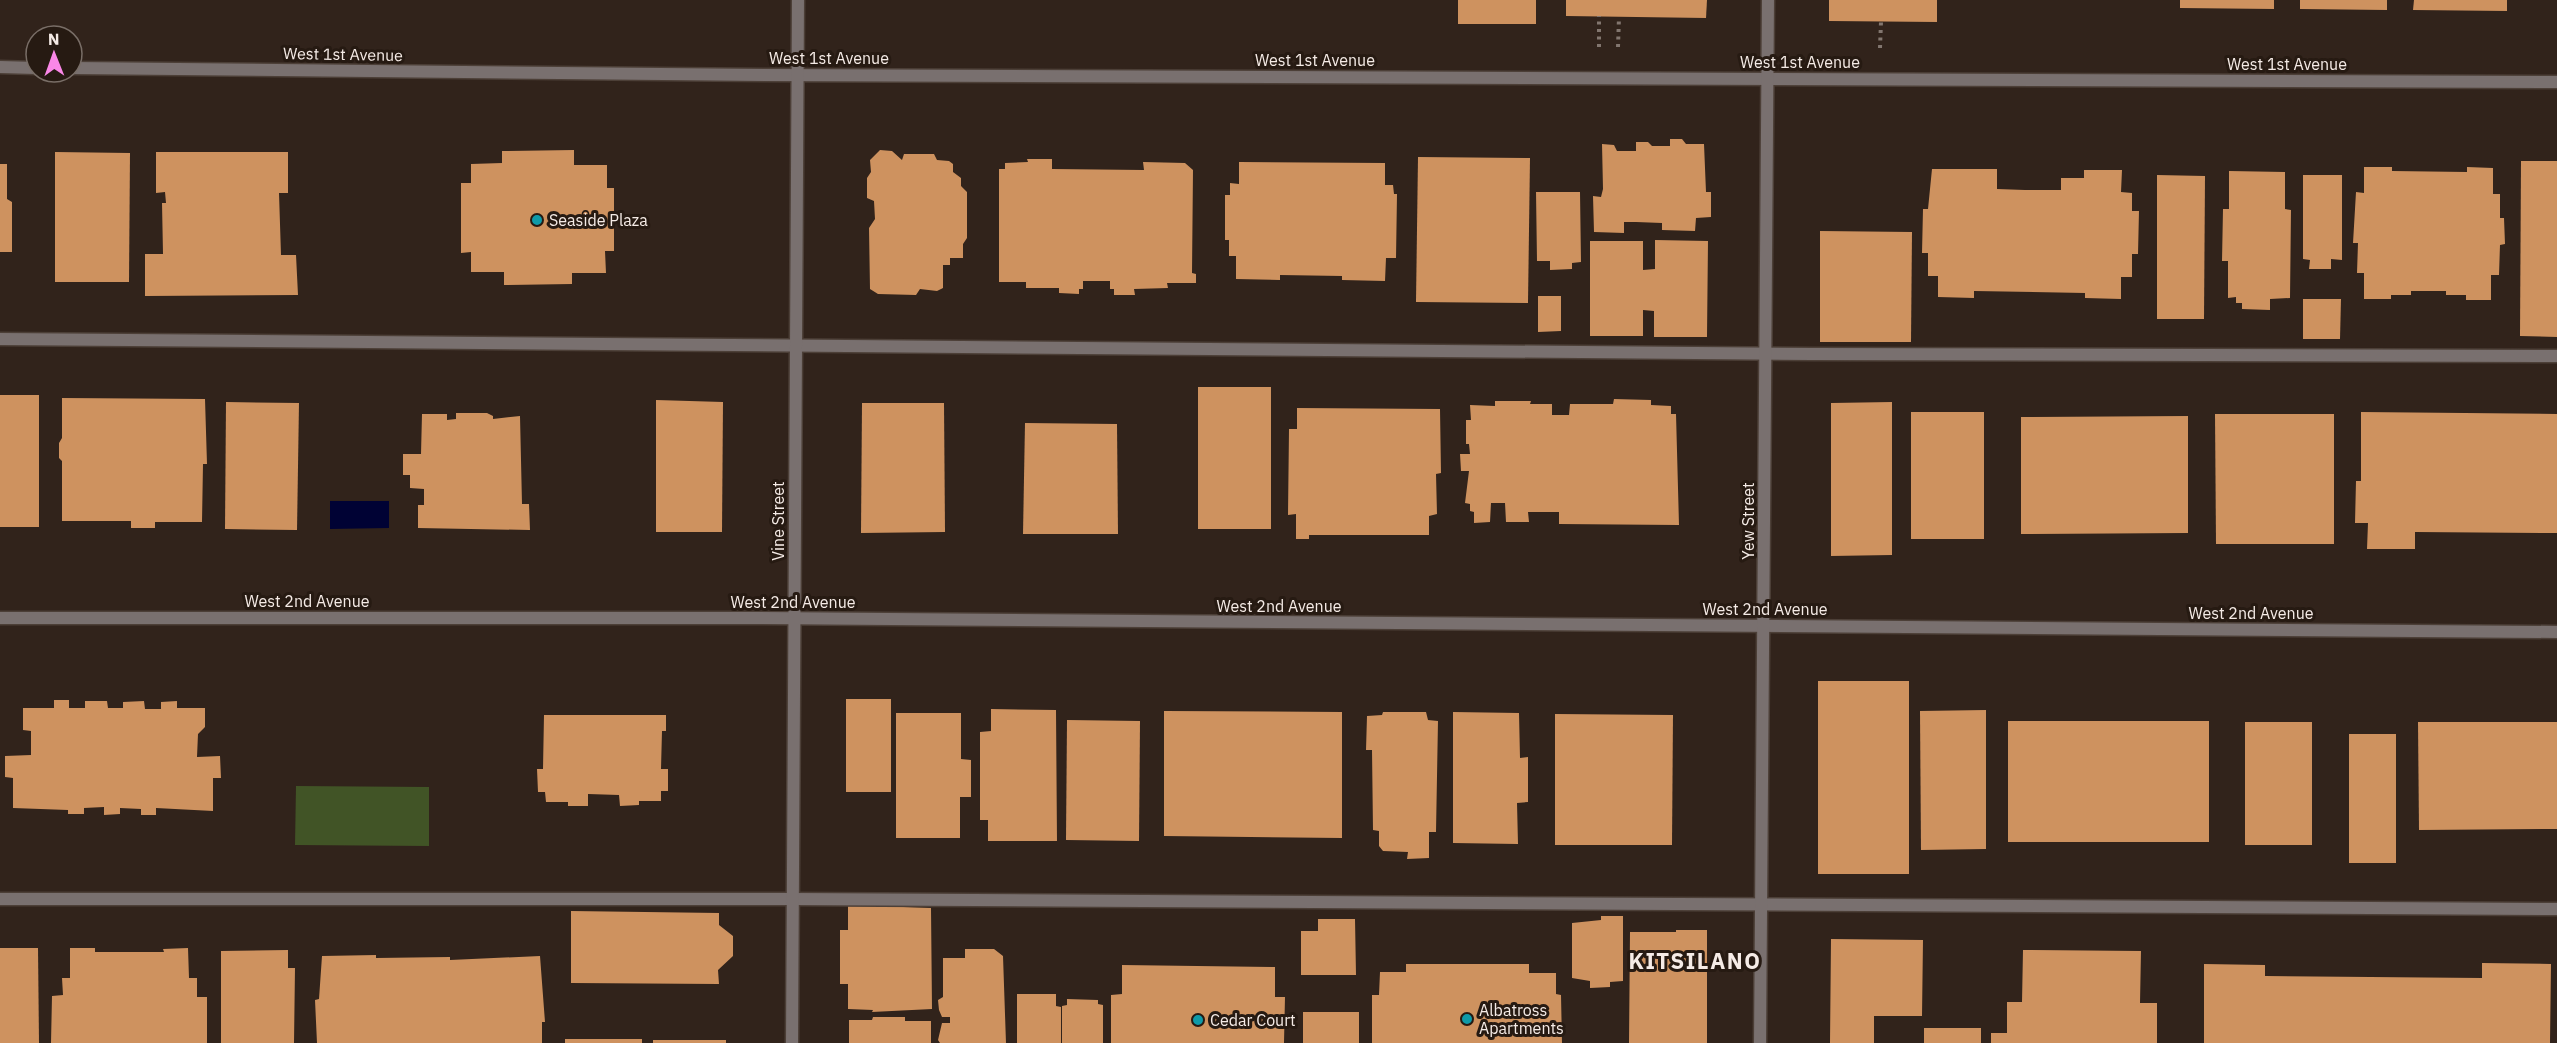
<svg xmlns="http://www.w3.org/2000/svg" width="2557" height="1043" font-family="'IBM Plex Sans',sans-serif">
	<rect width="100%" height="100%" fill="#31231b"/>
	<path fill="#415426" d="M 296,786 L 429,787 L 429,846 L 295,845 Z"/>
	<path fill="#000234" d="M 330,501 L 389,501 L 389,528 L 330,529 Z"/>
	<g fill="#ce925f">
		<rect x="1458" y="0" width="78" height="24"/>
		<path d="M 1566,0 L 1707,0 L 1706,18 L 1566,16 Z"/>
		<path d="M 1829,0 L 1937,0 L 1937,22 L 1829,21 Z"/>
		<path d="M 2180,0 L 2274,0 L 2274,9 L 2180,8 Z"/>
		<path d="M 2300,0 L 2387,0 L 2387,10 L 2300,9 Z"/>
		<path d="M 2414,0 L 2507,0 L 2507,11 L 2413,10 Z"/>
		<path d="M 1670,139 L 1682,139 L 1686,144 L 1704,144 L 1706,192 L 1711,192 L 1711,217 L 1696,218 L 1695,231 L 1662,230 L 1662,223 L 1636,222 L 1624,222 L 1624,233 L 1594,232 L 1593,196 L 1601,197 L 1603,189 L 1602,144 L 1614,145 L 1617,151 L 1636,151 L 1636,142 L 1648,142 L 1652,146 L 1670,146 Z"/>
		<path d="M 574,150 L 574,165 L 607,165 L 607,188 L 614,188 L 614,251 L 605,251 L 606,273 L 572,273 L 572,284 L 504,285 L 504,272 L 471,272 L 471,252 L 461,253 L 461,183 L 471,183 L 471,164 L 502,163 L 502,151 Z"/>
		<path d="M 880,150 L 892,151 L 902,160 L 904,154 L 934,154 L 937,160 L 949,161 L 953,164 L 953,172 L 961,178 L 961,186 L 967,192 L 967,238 L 963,244 L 963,258 L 950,258 L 950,265 L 943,265 L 943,288 L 937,291 L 920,289 L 916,295 L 878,294 L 870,289 L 869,228 L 875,219 L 874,201 L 867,198 L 867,178 L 871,172 L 870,160 Z"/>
		<path d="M 55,152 L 130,153 L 129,282 L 55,282 Z"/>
		<path d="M 156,152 L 288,152 L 288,193 L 279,193 L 281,255 L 296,255 L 298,295 L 145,296 L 145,254 L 163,254 L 162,203 L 166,203 L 165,192 L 156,193 Z"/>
		<path d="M 1418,157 L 1530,158 L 1528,303 L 1416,302 Z"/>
		<path d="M 1027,159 L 1052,159 L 1052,169 L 1144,170 L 1143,162 L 1185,163 L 1193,170 L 1192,273 L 1196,274 L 1196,283 L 1167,283 L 1168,288 L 1134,289 L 1135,295 L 1114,295 L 1114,289 L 1110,289 L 1110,281 L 1083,281 L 1083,289 L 1079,289 L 1079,294 L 1059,293 L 1059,288 L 1026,288 L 1026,282 L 999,282 L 999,169 L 1005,169 L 1005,163 L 1028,162 Z"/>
		<path d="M 2521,161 L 2557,161 L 2557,337 L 2520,336 Z"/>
		<path d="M 1239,162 L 1385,163 L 1385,185 L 1393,185 L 1394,194 L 1397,194 L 1396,258 L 1386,258 L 1385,281 L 1342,280 L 1342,276 L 1280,275 L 1280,280 L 1236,279 L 1236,256 L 1229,256 L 1229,240 L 1225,240 L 1225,195 L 1230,195 L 1230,183 L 1239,184 Z"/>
		<path d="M 0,164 L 7,164 L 7,199 L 12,202 L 12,252 L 0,252 Z"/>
		<path d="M 2364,167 L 2392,167 L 2392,171 L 2467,172 L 2467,167 L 2493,168 L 2493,194 L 2500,194 L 2500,218 L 2504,218 L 2505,244 L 2500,245 L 2499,275 L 2491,275 L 2491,300 L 2466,300 L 2466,295 L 2446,295 L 2446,291 L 2411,291 L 2411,295 L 2391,295 L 2391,299 L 2364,299 L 2364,273 L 2357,273 L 2358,243 L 2353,243 L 2356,192 L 2364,193 Z"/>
		<path d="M 1932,169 L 1997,169 L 1997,189 L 2025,190 L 2061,190 L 2061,178 L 2084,178 L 2084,170 L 2122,170 L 2121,192 L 2132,193 L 2132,211 L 2139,211 L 2138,254 L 2132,254 L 2132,277 L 2121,277 L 2121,299 L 2085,298 L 2085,293 L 1974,291 L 1974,298 L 1938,297 L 1938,276 L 1928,276 L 1928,253 L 1922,253 L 1923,209 L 1928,209 Z"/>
		<path d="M 2229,171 L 2285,172 L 2285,209 L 2291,210 L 2290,298 L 2270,299 L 2270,310 L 2242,309 L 2242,303 L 2236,303 L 2236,297 L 2228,298 L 2228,261 L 2222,261 L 2223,209 L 2229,209 Z"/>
		<path d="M 2157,175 L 2205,176 L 2204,319 L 2157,319 Z"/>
		<path d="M 2303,175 L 2342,175 L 2342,260 L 2331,259 L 2331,269 L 2309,269 L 2310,260 L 2303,259 Z"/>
		<path d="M 1536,192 L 1580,192 L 1581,262 L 1572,263 L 1572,269 L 1550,270 L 1550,261 L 1537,261 Z"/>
		<path d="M 1820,231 L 1912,232 L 1911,342 L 1820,342 Z"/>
		<path d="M 1655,240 L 1708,241 L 1707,337 L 1654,337 L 1654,311 L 1643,310 L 1643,336 L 1590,336 L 1590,241 L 1643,241 L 1643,270 L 1655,269 Z"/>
		<path d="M 1538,296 L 1561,296 L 1561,331 L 1538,332 Z"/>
		<path d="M 2303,299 L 2341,299 L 2340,339 L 2303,339 Z"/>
		<rect x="1198" y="387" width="73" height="142"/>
		<rect x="0" y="395" width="39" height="132"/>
		<path d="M 62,398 L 205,399 L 207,464 L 203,464 L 202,522 L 155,522 L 155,528 L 131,528 L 131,521 L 62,521 L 62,461 L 59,458 L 59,443 L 62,438 Z"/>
		<path d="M 1614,399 L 1651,400 L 1651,405 L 1671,406 L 1671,414 L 1676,414 L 1679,525 L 1559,524 L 1559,512 L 1528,512 L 1529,522 L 1506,522 L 1505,503 L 1491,503 L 1490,522 L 1474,523 L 1474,512 L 1470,511 L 1470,504 L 1465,503 L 1469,471 L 1461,471 L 1460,454 L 1470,454 L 1469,444 L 1466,444 L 1466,420 L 1471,420 L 1470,405 L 1495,406 L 1495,401 L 1531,401 L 1530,404 L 1552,404 L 1552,415 L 1569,415 L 1570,404 L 1613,404 Z"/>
		<path d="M 656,400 L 723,402 L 722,532 L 656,532 Z"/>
		<path d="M 226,402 L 299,403 L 297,530 L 225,529 Z"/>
		<path d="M 1892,402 L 1892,555 L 1831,556 L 1831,403 Z"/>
		<path d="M 862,403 L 944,403 L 945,532 L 861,533 Z"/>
		<path d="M 1297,408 L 1440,409 L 1441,473 L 1436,474 L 1437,514 L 1429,516 L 1429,535 L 1309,535 L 1309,539 L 1296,539 L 1296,514 L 1288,515 L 1289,429 L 1297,429 Z"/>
		<rect x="1911" y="412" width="73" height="127"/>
		<path d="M 2361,412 L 2557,414 L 2557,533 L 2415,532 L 2415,549 L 2367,549 L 2368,523 L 2355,523 L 2356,481 L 2361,481 Z"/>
		<path d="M 456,413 L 487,413 L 493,416 L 493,419 L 520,416 L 522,504 L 529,504 L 530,530 L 418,528 L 418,505 L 424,505 L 424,489 L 410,488 L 410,475 L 403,475 L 403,454 L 421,454 L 422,414 L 447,414 L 447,420 L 456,419 Z"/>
		<path d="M 2215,414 L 2334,414 L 2334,544 L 2216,544 Z"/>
		<path d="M 2188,416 L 2188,533 L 2021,534 L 2021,417 Z"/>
		<path d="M 1025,423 L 1117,424 L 1118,534 L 1023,534 Z"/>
		<rect x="1818" y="681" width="91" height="193"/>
		<rect x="846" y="699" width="45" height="93"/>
		<path d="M 54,700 L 69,700 L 69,708 L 85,708 L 85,701 L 107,701 L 108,708 L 123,708 L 123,702 L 144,701 L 145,709 L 161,709 L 161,702 L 177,701 L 177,708 L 205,708 L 205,727 L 198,734 L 197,757 L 220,756 L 221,778 L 213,778 L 213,811 L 156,808 L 156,815 L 141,815 L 141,809 L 120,808 L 120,814 L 104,815 L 104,807 L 84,808 L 84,814 L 68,814 L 68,810 L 13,808 L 13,778 L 5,777 L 5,756 L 31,755 L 31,731 L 23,730 L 23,708 L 54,708 Z"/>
		<path d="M 991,709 L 1056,710 L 1057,841 L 988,841 L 988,820 L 980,820 L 980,732 L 991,731 Z"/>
		<path d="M 1986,710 L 1986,849 L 1921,850 L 1920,711 Z"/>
		<path d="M 1164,711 L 1342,712 L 1342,838 L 1164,836 Z"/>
		<path d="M 1383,712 L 1426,712 L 1428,720 L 1438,721 L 1436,832 L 1429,832 L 1429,858 L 1407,859 L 1408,852 L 1383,851 L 1379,846 L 1379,831 L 1373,830 L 1372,750 L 1366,750 L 1367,716 L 1382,715 Z"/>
		<path d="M 1453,712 L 1519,713 L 1520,758 L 1528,757 L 1528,802 L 1517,803 L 1518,844 L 1453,843 Z"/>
		<path d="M 896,713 L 961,713 L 961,759 L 971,760 L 971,797 L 960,797 L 960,838 L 896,838 Z"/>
		<path d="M 1555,714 L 1673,715 L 1672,845 L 1555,845 Z"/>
		<path d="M 544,715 L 666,715 L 666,731 L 662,731 L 661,769 L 668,769 L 668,791 L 661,791 L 661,801 L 639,801 L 639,805 L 620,806 L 619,795 L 588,794 L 588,806 L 568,806 L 568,802 L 546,802 L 545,792 L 538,792 L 537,769 L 543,769 Z"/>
		<path d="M 1067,720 L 1140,721 L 1139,841 L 1066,840 Z"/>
		<rect x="2008" y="721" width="201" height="121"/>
		<rect x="2245" y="722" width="67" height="123"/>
		<path d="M 2418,722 L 2557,722 L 2557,829 L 2419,830 Z"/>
		<rect x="2349" y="734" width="47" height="129"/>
		<path d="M 848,905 L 931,908 L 932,1009 L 872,1012 L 873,1010 L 848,1009 L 848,984 L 840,984 L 840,930 L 848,930 Z"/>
		<path d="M 571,911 L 719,913 L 719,925 L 733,936 L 733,956 L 718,970 L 719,984 L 571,983 Z"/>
		<path d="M 1601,916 L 1623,916 L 1623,981 L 1610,982 L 1610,987 L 1590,988 L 1590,981 L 1572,978 L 1572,923 L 1601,920 Z"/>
		<path d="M 1318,919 L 1355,919 L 1356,975 L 1301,975 L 1301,931 L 1318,931 Z"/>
		<path d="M 1676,930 L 1707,930 L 1707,1043 L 1629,1043 L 1630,932 L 1676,932 Z"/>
		<path d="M 1831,939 L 1923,940 L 1922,1016 L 1874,1016 L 1874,1043 L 1830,1043 Z"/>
		<path d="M 0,948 L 38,948 L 39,1043 L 0,1043 Z"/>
		<path d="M 70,948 L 95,948 L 95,952 L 164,952 L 163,949 L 188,948 L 189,978 L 197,978 L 197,997 L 207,997 L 207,1043 L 51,1043 L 52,996 L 63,995 L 62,978 L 70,978 Z"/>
		<path d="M 965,949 L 994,949 L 1003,956 L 1006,1043 L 940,1043 L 938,1040 L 942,1023 L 950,1023 L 950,1017 L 942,1017 L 939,1010 L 938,1000 L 943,997 L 943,958 L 965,958 Z"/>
		<path d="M 288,950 L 288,968 L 295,968 L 294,1043 L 221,1043 L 221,951 Z"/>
		<path d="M 2023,950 L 2141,951 L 2140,1003 L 2157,1003 L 2157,1043 L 1991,1043 L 1991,1033 L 2007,1033 L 2007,1002 L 2022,1002 Z"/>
		<path d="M 376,955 L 376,958 L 450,957 L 450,960 L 540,956 L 545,1022 L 542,1022 L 542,1043 L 317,1043 L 315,1000 L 319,999 L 322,956 Z"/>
		<path d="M 2482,963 L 2551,964 L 2550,1043 L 2204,1043 L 2204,964 L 2265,965 L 2265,976 L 2482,978 Z"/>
		<path d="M 1406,964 L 1529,964 L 1529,973 L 1556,973 L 1556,994 L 1561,995 L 1562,1043 L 1372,1043 L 1372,995 L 1379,995 L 1380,972 L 1406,972 Z"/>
		<path d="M 1122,965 L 1275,967 L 1275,997 L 1285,997 L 1284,1043 L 1111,1043 L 1111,995 L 1122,994 Z"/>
		<path d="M 1017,994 L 1056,994 L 1056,1006 L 1061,1007 L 1061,1043 L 1017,1043 Z"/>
		<path d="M 1067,999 L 1098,1000 L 1098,1004 L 1103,1005 L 1103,1043 L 1062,1043 L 1062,1006 L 1067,1005 Z"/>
		<rect x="1303" y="1012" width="56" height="31"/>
		<path d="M 873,1017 L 905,1017 L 905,1021 L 931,1021 L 931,1043 L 849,1043 L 849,1020 L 872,1020 Z"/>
		<rect x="1924" y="1028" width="57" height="15"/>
		<rect x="565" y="1039" width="77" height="4"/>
		<rect x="653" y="1040" width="73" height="3"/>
	</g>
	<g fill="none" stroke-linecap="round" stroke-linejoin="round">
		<defs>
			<g id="service">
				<path d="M 0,339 L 1812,354 L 2557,356"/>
				<path d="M 0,899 L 792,899 L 2557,909"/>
			</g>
			<g id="minor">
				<path d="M 0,67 L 36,68"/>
				<path d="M 72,68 L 764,75 L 2557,82"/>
				<path d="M 0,618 L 760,618 L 2557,632"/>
				<path d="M 792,1043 L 798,0"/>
				<path d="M 1760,1043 L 1768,0"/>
			</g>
		</defs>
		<use href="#service" stroke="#4c3f37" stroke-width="15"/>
		<use href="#minor" stroke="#4c3f37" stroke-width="15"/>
		<g stroke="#82766f" stroke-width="4" stroke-dasharray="3 4.5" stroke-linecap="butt">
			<path d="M 1599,47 L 1599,16"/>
			<path d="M 1618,47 L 1619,17"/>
			<path d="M 1880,48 L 1881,22"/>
		</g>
		<use href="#service" stroke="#79706f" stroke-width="12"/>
		<use href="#minor" stroke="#79706f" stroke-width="12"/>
	</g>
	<g fill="#0f9aa8" stroke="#261a12" stroke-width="2">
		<circle cx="537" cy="220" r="6"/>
		<circle cx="1467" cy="1019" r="6"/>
		<circle cx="1198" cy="1020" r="6"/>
	</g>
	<g text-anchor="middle" stroke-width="6" stroke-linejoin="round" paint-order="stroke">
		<g font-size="16" fill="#f5ebe6" stroke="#261a12">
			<text transform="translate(343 54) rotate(1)" y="6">West 1st Avenue</text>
			<text x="829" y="64">West 1st Avenue</text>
			<text x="1315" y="66">West 1st Avenue</text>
			<text x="1800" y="68">West 1st Avenue</text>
			<text x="2287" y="70">West 1st Avenue</text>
			<text transform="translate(778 521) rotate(-90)" y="6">Vine Street</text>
			<text transform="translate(1748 521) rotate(-90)" y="6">Yew Street</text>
			<text x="307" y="607">West 2nd Avenue</text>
			<text x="793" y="608">West 2nd Avenue</text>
			<text x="1279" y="612">West 2nd Avenue</text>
			<text x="1765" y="615">West 2nd Avenue</text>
			<text x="2251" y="619">West 2nd Avenue</text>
		</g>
		<g font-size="16" fill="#f5ebe6" stroke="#261a12" text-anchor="start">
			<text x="549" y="226">Seaside Plaza</text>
			<text x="1479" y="1016">Albatross<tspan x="1479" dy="18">Apartments</tspan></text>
			<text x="1210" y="1026">Cedar Court</text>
		</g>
		<g font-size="22" font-weight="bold" letter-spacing="1.5" fill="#f5ebe6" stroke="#261a12">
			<text x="1695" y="969">KITSILANO</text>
		</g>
	</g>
	<g transform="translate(54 54) rotate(359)"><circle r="28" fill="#261a12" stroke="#796e67" stroke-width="1.5"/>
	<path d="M0-4.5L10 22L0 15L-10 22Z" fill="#fa87e7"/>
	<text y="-9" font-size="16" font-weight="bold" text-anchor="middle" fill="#f5ebe6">N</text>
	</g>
</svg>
